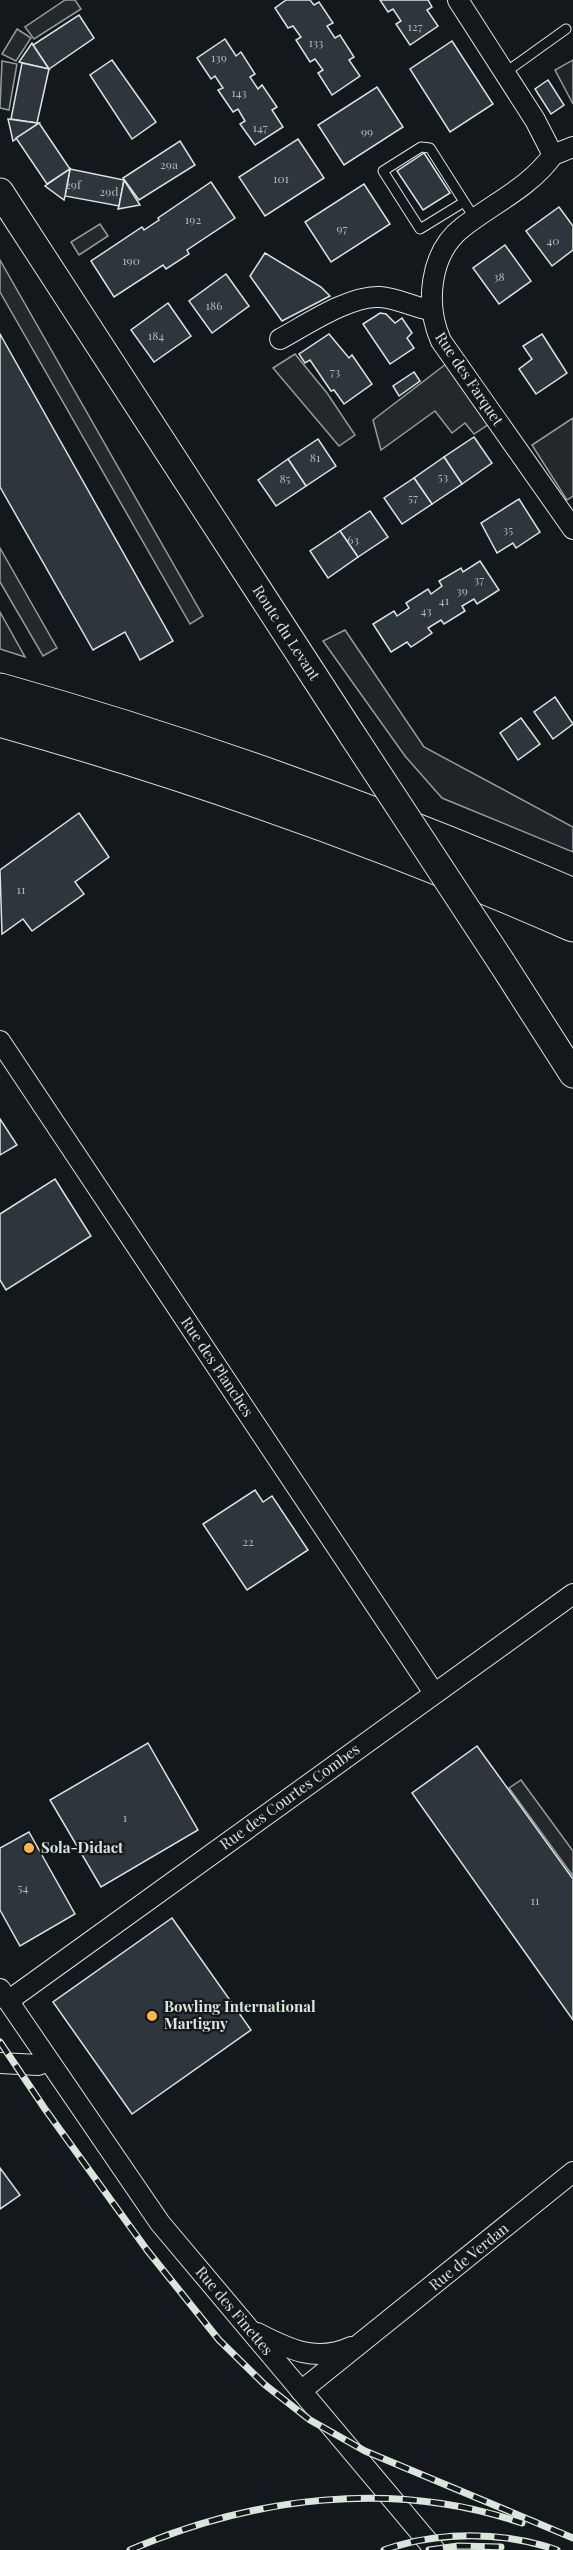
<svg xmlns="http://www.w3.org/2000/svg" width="573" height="2550" font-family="'Playfair Display',serif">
	<rect width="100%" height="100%" fill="#14181c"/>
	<g fill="#202428" stroke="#939e99" stroke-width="1.5">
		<path d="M 573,60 L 573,104 L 555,70 Z"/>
		<path d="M 0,612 L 25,657 L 0,649 Z"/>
		<path d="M 345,630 L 424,747 L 573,827 L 573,852 L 442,798 L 405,756 L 323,641 Z"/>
	</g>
	<g fill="#24282b" stroke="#939e99" stroke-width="1.5">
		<path d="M 65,0 L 75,0 L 81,9 L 34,39 L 25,27 Z"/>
		<path d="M 17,29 L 31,38 L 16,61 L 2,54 Z"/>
		<path d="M 2,61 L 17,64 L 9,110 L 0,108 Z"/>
		<path d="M 100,224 L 108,236 L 79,255 L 71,242 Z"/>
		<path d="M 0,260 L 203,616 L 190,624 L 0,292 Z"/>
		<path d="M 295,354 L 327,393 L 355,435 L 339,446 L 273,368 Z"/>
		<path d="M 446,364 L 489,424 L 474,434 L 465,423 L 452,433 L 435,411 L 381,450 L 373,420 Z"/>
		<path d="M 573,418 L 573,496 L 567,500 L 532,445 Z"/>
		<path d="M 0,548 L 57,648 L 43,656 L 0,582 Z"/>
		<path d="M 521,1780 L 573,1851 L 573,1876 L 509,1788 Z"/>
	</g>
	<g fill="#2c363c" stroke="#d8e6dc" stroke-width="1.5">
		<path d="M 286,0 L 310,0 L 314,5 L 319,2 L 333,23 L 327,26 L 335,38 L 340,35 L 354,57 L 349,60 L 360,76 L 332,95 L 318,73 L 323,70 L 315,59 L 310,62 L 296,40 L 301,37 L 293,26 L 288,28 L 275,8 Z"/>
		<path d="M 380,0 L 428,0 L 432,7 L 427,10 L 438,26 L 410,45 L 396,24 L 401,21 L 393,9 L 388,12 Z"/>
		<path d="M 79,15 L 94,38 L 49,69 L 33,45 Z"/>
		<path d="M 225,39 L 236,56 L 241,52 L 255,74 L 250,77 L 258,89 L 262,85 L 277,107 L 272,110 L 283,127 L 255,145 L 240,124 L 245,121 L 238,109 L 233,112 L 218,90 L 223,88 L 215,76 L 211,79 L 197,58 Z"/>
		<path d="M 452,41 L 493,104 L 450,132 L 410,69 Z"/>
		<path d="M 32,43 L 33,45 L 49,69 L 19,62 Z"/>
		<path d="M 112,60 L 156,122 L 132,139 L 90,75 Z"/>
		<path d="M 22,63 L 49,69 L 37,123 L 11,119 Z"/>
		<path d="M 548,80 L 564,105 L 551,114 L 535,89 Z"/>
		<path d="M 377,87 L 403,127 L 344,165 L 318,125 Z"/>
		<path d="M 8,119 L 37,123 L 39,123 L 13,141 Z"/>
		<path d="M 39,123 L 70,169 L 47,184 L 16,138 Z"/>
		<path d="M 298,139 L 324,178 L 265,216 L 239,177 Z"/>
		<path d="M 180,141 L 195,165 L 139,200 L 123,178 Z"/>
		<path d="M 424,153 L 450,193 L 423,210 L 397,171 Z"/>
		<path d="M 70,169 L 124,180 L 119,206 L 65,196 Z"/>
		<path d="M 70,169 L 65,196 L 64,200 L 45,186 Z"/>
		<path d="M 124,180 L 140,205 L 118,209 L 119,206 Z"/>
		<path d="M 211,182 L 235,218 L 187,250 L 189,254 L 166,269 L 163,265 L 114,297 L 91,261 L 142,227 L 144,230 L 159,220 L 158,218 Z"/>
		<path d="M 364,184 L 390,224 L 331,262 L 305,222 Z"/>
		<path d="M 559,207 L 573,226 L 573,250 L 552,266 L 526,231 Z"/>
		<path d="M 505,245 L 531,281 L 499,304 L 473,268 Z"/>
		<path d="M 265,253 L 321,287 L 330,296 L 282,321 L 250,276 Z"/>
		<path d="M 226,274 L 249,306 L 212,333 L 189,301 Z"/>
		<path d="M 168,303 L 191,336 L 154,362 L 131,330 Z"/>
		<path d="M 380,313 L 386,314 L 395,323 L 402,318 L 412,333 L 407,338 L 414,348 L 390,364 L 363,324 Z"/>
		<path d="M 0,334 L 173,641 L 140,660 L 125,632 L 93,650 L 0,487 Z"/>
		<path d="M 329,334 L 349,358 L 352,355 L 372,384 L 344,404 L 334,390 L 331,391 L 310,360 L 305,363 L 299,354 Z"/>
		<path d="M 542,334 L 567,373 L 536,394 L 519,369 L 532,359 L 523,346 Z"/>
		<path d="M 414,372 L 420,381 L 399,396 L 393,386 Z"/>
		<path d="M 474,437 L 492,463 L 462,484 L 444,457 Z"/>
		<path d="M 318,439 L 336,466 L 306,486 L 288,459 Z"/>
		<path d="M 444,457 L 462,484 L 432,504 L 414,478 Z"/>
		<path d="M 288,459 L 306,486 L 276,506 L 258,480 Z"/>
		<path d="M 414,478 L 432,504 L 402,524 L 384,498 Z"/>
		<path d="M 519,499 L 540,532 L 516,548 L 513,543 L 497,553 L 481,523 Z"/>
		<path d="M 370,511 L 388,537 L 358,557 L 340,531 Z"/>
		<path d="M 340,531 L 358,557 L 328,578 L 310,551 Z"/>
		<path d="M 480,561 L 499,590 L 477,604 L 474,599 L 462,606 L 465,611 L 444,624 L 441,620 L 428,628 L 432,633 L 411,647 L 407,642 L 391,652 L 373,624 L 394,611 L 397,616 L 409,608 L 406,603 L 428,589 L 431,594 L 442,586 L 439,581 L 461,568 L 463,572 Z"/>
		<path d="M 555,697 L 573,724 L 553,739 L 534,712 Z"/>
		<path d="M 521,718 L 540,744 L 518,760 L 500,733 Z"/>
		<path d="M 79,813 L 109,857 L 75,882 L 84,894 L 32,931 L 23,919 L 2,934 L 0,870 Z"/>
		<path d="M 0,1119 L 17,1145 L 0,1155 Z"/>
		<path d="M 55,1179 L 91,1236 L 6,1290 L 0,1280 L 0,1214 Z"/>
		<path d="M 255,1490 L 263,1502 L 272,1496 L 308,1550 L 247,1590 L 203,1524 Z"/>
		<path d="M 148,1743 L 198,1830 L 101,1887 L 50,1800 Z"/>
		<path d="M 477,1746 L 573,1879 L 573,2020 L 412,1793 Z"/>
		<path d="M 29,1832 L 75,1914 L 20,1946 L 0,1910 L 0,1848 Z"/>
		<path d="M 172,1918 L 251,2030 L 132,2114 L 53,2002 Z"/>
		<path d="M 0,2168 L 20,2195 L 0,2209 Z"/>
	</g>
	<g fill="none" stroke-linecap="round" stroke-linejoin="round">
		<defs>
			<g id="lane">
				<path d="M 506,72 L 566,29"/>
				<path d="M 464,202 L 420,229 L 383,171 L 421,147 L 430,148 L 475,219"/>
			</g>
			<g id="street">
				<path d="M 458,0 L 535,120 L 553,155"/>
				<path d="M 553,155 C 529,188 495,202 463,227 C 429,253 425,305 441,341 L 573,529"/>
				<path d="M 553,155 L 573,147"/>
				<path d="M 280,339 C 306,325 350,295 380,297 C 397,298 413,307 430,310"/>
				<path d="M 0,1041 L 434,1693"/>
				<path d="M 0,1989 L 160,2223 L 435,2550"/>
				<path d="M 8,2001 L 573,1594"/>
				<path d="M 0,2063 L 38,2065 L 48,2061"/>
				<path d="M 257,2333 C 288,2349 316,2363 351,2347"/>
				<path d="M 301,2391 L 573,2172"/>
			</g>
			<g id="secondary">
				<path d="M 0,192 L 353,736"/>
				<path d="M 502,963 L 573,1074"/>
			</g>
			<g id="highway">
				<path d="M 0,690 C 196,745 386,814 573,895"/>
				<path d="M 0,720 C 195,775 387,843 573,925"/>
			</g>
		</defs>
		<use href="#lane" stroke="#d8e6dc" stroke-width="11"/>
		<use href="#street" stroke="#d8e6dc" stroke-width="22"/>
		<use href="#secondary" stroke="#d8e6dc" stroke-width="29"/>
		<use href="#highway" stroke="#d8e6dc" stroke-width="35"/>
		<use href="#lane" stroke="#14181c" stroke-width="9"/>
		<use href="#street" stroke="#14181c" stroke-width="20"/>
		<use href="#secondary" stroke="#14181c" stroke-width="27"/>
		<use href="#highway" stroke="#14181c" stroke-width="33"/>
		<defs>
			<g id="rail">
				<path d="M 0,2042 L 45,2109 L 147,2250 L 219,2340 L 264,2384 L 310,2420 L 365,2451 L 573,2538"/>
				<path d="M 130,2550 C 253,2497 393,2479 522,2523"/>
				<path d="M 384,2550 C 438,2531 503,2531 557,2550"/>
				<path d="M 429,2550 L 458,2546 L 501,2547"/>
			</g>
		</defs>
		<use href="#rail" stroke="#d8e6dc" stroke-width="7"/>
		<use href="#rail" stroke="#14181c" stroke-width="4.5" stroke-dasharray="14" stroke-linecap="butt"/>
		<defs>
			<path id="secondary-bridge" d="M 353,736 L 502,963"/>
		</defs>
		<use href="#secondary-bridge" stroke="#d8e6dc" stroke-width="29" stroke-linecap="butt"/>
		<use href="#secondary-bridge" stroke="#14181c" stroke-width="27"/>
	</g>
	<g fill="#ffb74d" stroke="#14181c" stroke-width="2">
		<circle cx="29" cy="1848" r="6"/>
		<circle cx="152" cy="2016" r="6"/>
	</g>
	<g text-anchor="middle" stroke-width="4.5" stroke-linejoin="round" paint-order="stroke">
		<g font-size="12" fill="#adbab4">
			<text x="415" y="31">127</text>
			<text x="316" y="47">133</text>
			<text x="219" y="62">139</text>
			<text x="239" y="97">143</text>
			<text x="260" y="132">147</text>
			<text x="367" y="136">99</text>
			<text x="169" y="169">29a</text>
			<text x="281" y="183">101</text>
			<text x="73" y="189">29f</text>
			<text x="109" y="196">29d</text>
			<text x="193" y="224">192</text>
			<text x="342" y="233">97</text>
			<text x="553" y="245">40</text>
			<text x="131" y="265">190</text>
			<text x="499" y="281">38</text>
			<text x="214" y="310">186</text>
			<text x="156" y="340">184</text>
			<text x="335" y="376">73</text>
			<text x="315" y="462">81</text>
			<text x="443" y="481">53</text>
			<text x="285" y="483">85</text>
			<text x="413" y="502">57</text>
			<text x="508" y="534">35</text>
			<text x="353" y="544">63</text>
			<text x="479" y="584">37</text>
			<text x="462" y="595">39</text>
			<text x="444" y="605">41</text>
			<text x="426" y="615">43</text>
			<text x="21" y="894">11</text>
			<text x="248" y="1546">22</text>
			<text x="125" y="1822">1</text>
			<text x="23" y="1892">54</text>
			<text x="535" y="1905">11</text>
		</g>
		<g font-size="15" fill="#d8e6dc" stroke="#14181c">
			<text transform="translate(469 379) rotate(56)" y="5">Rue des Farquet</text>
			<text transform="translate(286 633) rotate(57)" y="5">Route du Levant</text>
			<text transform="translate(217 1367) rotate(56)" y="5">Rue des Planches</text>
			<text transform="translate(290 1797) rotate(-36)" y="5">Rue des Courtes Combes</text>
			<text transform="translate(469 2257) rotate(-39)" y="5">Rue de Verdan</text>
			<text transform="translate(234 2311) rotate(50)" y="5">Rue des Finettes</text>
		</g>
		<g font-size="15" font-weight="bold" fill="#d8e6dc" stroke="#14181c" text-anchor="start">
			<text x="41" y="1853">Sola-Didact</text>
			<text x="164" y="2012">Bowling International<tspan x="164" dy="17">Martigny</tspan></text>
		</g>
	</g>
</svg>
